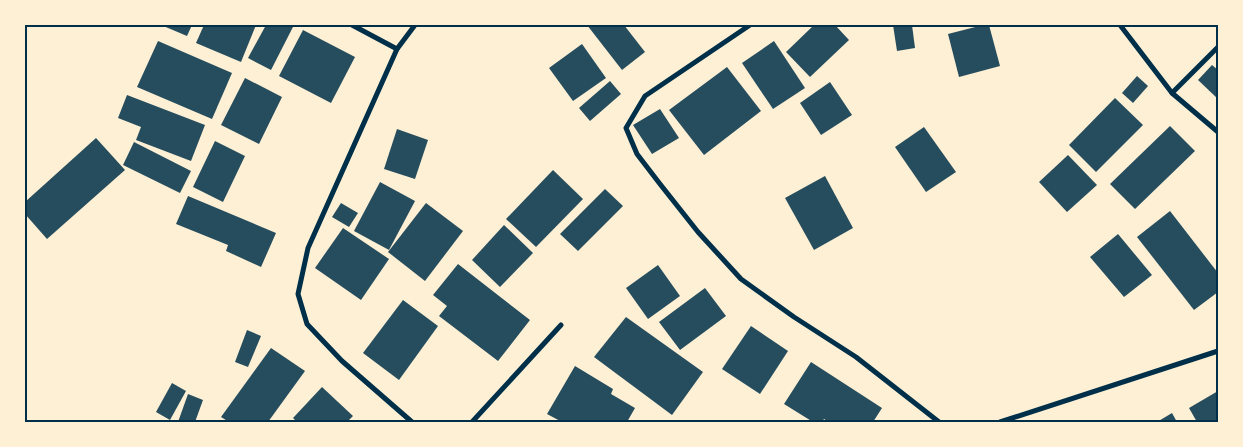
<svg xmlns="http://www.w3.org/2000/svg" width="1243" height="447" font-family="'Varela Round',sans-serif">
	<rect width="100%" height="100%" fill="#fdf0d5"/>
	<g fill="#264d5e">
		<path d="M 161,25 L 192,25 L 187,36 Z"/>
		<path d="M 204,25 L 256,25 L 241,62 L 196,43 Z"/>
		<path d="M 266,25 L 294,25 L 271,70 L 248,58 Z"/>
		<path d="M 587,25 L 624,25 L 645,52 L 622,70 Z"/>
		<path d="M 814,25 L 835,25 L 849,40 L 810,77 L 786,52 Z"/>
		<path d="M 893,25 L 912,25 L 915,48 L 897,51 Z"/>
		<path d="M 983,25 L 989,25 L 1000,66 L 959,77 L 948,34 Z"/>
		<path d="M 303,30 L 355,57 L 331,103 L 279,76 Z"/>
		<path d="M 158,41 L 232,73 L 212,119 L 137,87 Z"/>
		<path d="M 774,41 L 805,88 L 773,109 L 742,63 Z"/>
		<path d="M 582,44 L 606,78 L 573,101 L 549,68 Z"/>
		<path d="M 1212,65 L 1218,70 L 1218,99 L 1198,80 Z"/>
		<path d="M 727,67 L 761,111 L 704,155 L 669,110 Z"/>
		<path d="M 1137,76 L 1148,86 L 1133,103 L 1122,93 Z"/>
		<path d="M 245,78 L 282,97 L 259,144 L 221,125 Z"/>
		<path d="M 610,81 L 621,94 L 590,121 L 579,108 Z"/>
		<path d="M 830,82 L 852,115 L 821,135 L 800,103 Z"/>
		<path d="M 127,95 L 205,125 L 191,161 L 136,140 L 141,127 L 118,118 Z"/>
		<path d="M 1115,98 L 1143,125 L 1096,172 L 1069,145 Z"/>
		<path d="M 660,109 L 679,138 L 652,154 L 633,125 Z"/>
		<path d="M 1170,126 L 1195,151 L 1135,209 L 1110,184 Z"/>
		<path d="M 924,127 L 956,172 L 926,192 L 895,147 Z"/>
		<path d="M 397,129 L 428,140 L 415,179 L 384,169 Z"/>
		<path d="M 96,138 L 125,170 L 47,239 L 25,214 L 25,202 Z"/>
		<path d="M 215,141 L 245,156 L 223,202 L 193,187 Z"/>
		<path d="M 134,142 L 191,171 L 180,193 L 123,165 Z"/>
		<path d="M 1068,155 L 1097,185 L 1067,212 L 1039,182 Z"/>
		<path d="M 553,170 L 583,199 L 536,247 L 506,219 Z"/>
		<path d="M 825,176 L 853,228 L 814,250 L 785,198 Z"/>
		<path d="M 380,182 L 415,201 L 389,250 L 354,231 Z"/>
		<path d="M 605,189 L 623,206 L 578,251 L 560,234 Z"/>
		<path d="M 188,196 L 276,233 L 261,267 L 226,251 L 228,245 L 176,224 Z"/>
		<path d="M 341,203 L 358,213 L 349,227 L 332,217 Z"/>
		<path d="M 426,203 L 463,231 L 425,281 L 388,252 Z"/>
		<path d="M 1170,211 L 1218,273 L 1218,292 L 1194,310 L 1137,237 Z"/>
		<path d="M 504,225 L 533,253 L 500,287 L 472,260 Z"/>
		<path d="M 343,228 L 389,259 L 361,300 L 315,268 Z"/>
		<path d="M 1118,234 L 1152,275 L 1124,297 L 1090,257 Z"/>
		<path d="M 458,264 L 530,320 L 498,361 L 439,316 L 447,306 L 433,295 Z"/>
		<path d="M 658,265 L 680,296 L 648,319 L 626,288 Z"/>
		<path d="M 705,288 L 726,316 L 680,350 L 659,322 Z"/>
		<path d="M 403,300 L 438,326 L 399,380 L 363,353 Z"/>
		<path d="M 626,317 L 703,372 L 672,415 L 594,357 Z"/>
		<path d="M 751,326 L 788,351 L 760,394 L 722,369 Z"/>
		<path d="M 247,330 L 261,336 L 248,367 L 235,362 Z"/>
		<path d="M 271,348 L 305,371 L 268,422 L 229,422 L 221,417 Z"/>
		<path d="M 811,362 L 882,408 L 873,422 L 829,422 L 824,419 L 822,422 L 813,422 L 784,404 Z"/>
		<path d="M 575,366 L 613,389 L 611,394 L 635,408 L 627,422 L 562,422 L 547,414 Z"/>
		<path d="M 172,383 L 186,391 L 170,420 L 156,412 Z"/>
		<path d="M 322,387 L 353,416 L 347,422 L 297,422 L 293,418 Z"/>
		<path d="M 1218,391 L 1218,422 L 1197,422 L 1189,408 Z"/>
		<path d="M 188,394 L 203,400 L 195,422 L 178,422 Z"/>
		<path d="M 1172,413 L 1177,422 L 1157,422 Z"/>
	</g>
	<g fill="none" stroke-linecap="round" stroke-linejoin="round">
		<g stroke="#003049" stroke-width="5">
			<path d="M 352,25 L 397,49"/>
			<path d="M 750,25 L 645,96 L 626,128 L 637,154 L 660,184 L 698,232 L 741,279 L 794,317 L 856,357 L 939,422"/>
			<path d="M 1120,25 L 1172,93 L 1218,132"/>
			<path d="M 1172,93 L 1218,47"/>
			<path d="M 412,422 L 342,361 L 307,324 L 298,294 L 308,248 L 397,49 L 415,25"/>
			<path d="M 472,422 L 561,325"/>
			<path d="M 1000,422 L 1218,351"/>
		</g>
	</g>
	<rect width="1243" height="447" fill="none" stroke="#fdf0d5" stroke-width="52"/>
	<rect x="26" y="26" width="1191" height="395" fill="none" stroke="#003049" stroke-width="2"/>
</svg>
